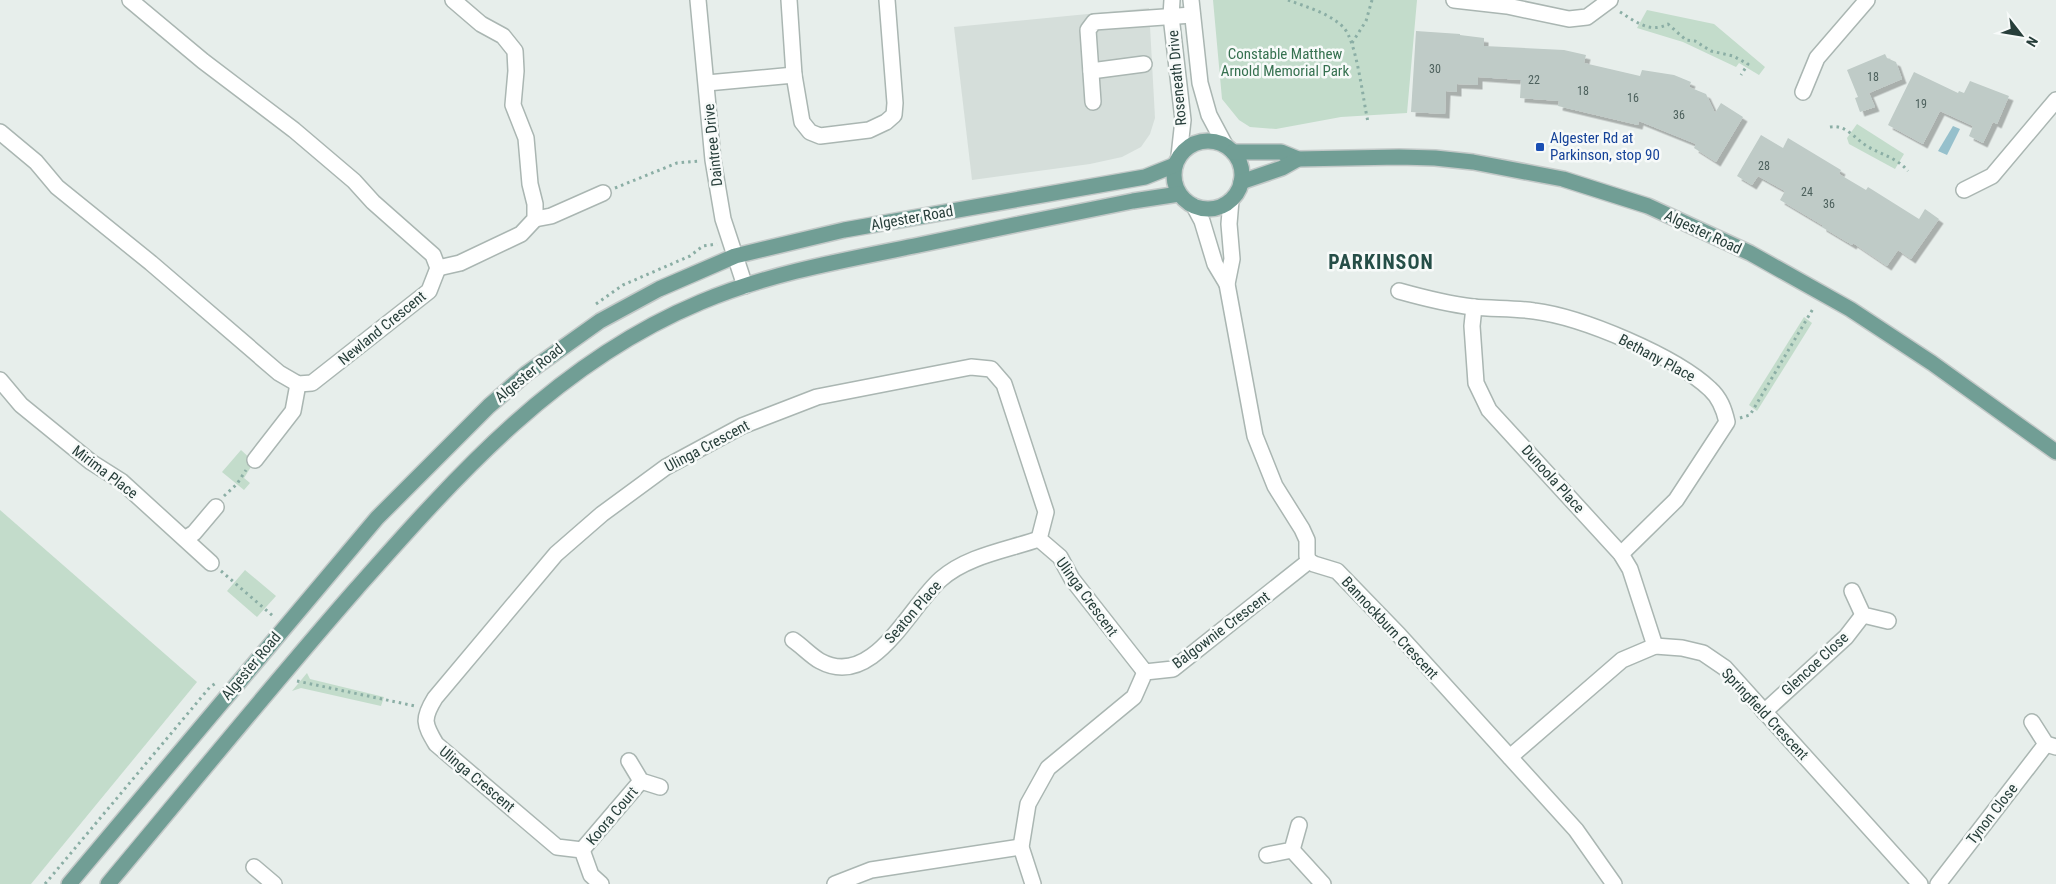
<svg xmlns="http://www.w3.org/2000/svg" width="2056" height="884" font-family="'Roboto Condensed',sans-serif">
	<defs>
		<filter id="shadow"><feDropShadow dx="4.5" dy="4.5" stdDeviation="0" flood-color="#0004"/></filter>
	</defs>
	<rect width="100%" height="100%" fill="#e7eeeb"/>
	<path fill="#d5deda" d="M 1149,8 L 1155,118 L 1150,134 L 1141,147 L 1122,157 L 1090,164 L 972,180 L 954,27 Z"/>
	<g fill="#c3dccb">
		<path d="M 1213,0 L 1417,0 L 1407,113 L 1341,117 L 1276,129 L 1250,127 L 1239,120 L 1222,99 Z"/>
		<path d="M 1647,10 L 1714,24 L 1765,67 L 1759,75 L 1739,63 L 1736,67 L 1683,42 L 1637,28 Z"/>
		<path d="M 1857,124 L 1904,154 L 1895,169 L 1849,144 L 1847,138 Z"/>
		<path d="M 1804,317 L 1812,323 L 1757,411 L 1749,405 Z"/>
		<path d="M 241,450 L 254,462 L 244,478 L 250,483 L 244,490 L 222,472 Z"/>
		<path d="M 0,510 L 197,682 L 31,884 L 0,884 Z"/>
		<path d="M 245,570 L 276,596 L 257,617 L 227,591 Z"/>
		<path d="M 307,673 L 310,679 L 384,697 L 381,706 L 301,688 L 292,691 Z"/>
	</g>
	<path fill="#96c0cc" d="M 1953,126 L 1960,129 L 1947,155 L 1938,151 Z"/>
	<g fill="#bfcbc7" filter="url(#shadow)">
		<path d="M 1416,31 L 1460,34 L 1460,35 L 1484,38 L 1484,46 L 1564,50 L 1586,55 L 1584,63 L 1640,76 L 1642,70 L 1674,75 L 1691,82 L 1689,87 L 1706,94 L 1715,113 L 1721,103 L 1743,117 L 1716,162 L 1694,148 L 1696,144 L 1639,121 L 1638,125 L 1558,106 L 1559,101 L 1520,98 L 1521,80 L 1478,77 L 1478,85 L 1457,84 L 1457,92 L 1446,91 L 1445,114 L 1411,112 Z"/>
		<path d="M 1885,54 L 1887,58 L 1896,62 L 1902,79 L 1869,93 L 1875,107 L 1860,112 L 1855,98 L 1858,97 L 1847,70 Z"/>
		<path d="M 1914,72 L 1958,93 L 1959,91 L 1964,93 L 1970,81 L 2009,96 L 1997,124 L 1993,122 L 1983,143 L 1969,136 L 1973,126 L 1940,111 L 1923,144 L 1888,125 Z"/>
		<path d="M 1761,135 L 1783,148 L 1788,138 L 1841,170 L 1839,174 L 1866,190 L 1868,187 L 1919,219 L 1925,209 L 1939,219 L 1911,259 L 1898,250 L 1887,266 L 1853,243 L 1852,245 L 1822,227 L 1822,225 L 1780,200 L 1785,191 L 1758,176 L 1752,185 L 1737,176 Z"/>
	</g>
	<g fill="none" stroke-linecap="round" stroke-linejoin="round">
		<defs>
			<g id="minor">
				<path d="M 698,0 L 713,160 L 723,219 L 745,286"/>
				<path d="M 789,0 L 794,75 L 802,122 L 810,132 L 820,136 L 869,130 L 886,122 L 894,115 L 895,103 L 887,0"/>
				<path d="M 1172,0 L 1171,16 L 1183,120 L 1179,156"/>
				<path d="M 1191,0 L 1200,83 L 1209,115 L 1225,145"/>
				<path d="M 1454,0 L 1507,6 L 1569,19 L 1587,17 L 1610,0"/>
				<path d="M 1091,71 L 1144,64"/>
				<path d="M 707,83 L 794,75"/>
				<path d="M 1803,92 L 1817,58 L 1867,0"/>
				<path d="M 1093,102 L 1088,30 L 1094,22 L 1192,15"/>
				<path d="M 0,132 L 36,162 L 57,187 L 151,263 L 279,373 L 298,384 L 312,383 L 429,291 L 438,268 L 433,255 L 373,202 L 354,181 L 294,130 L 203,61 L 130,0"/>
				<path d="M 1964,190 L 1992,176 L 2056,100"/>
				<path d="M 1231,200 L 1229,224 L 1232,259 L 1227,284 L 1255,436 L 1275,486 L 1302,529 L 1307,540 L 1307,556 L 1309,561 L 1314,564 L 1337,571 L 1399,635 L 1576,830 L 1614,884"/>
				<path d="M 1194,206 L 1202,221 L 1215,264 L 1227,284"/>
				<path d="M 535,219 L 551,216 L 603,193"/>
				<path d="M 438,268 L 460,263 L 521,234 L 535,219 L 535,204 L 530,184 L 526,138 L 513,105 L 516,71 L 515,51 L 503,36 L 481,24 L 453,0"/>
				<path d="M 1399,291 C 1424,298 1448,304 1473,307 C 1493,309 1514,308 1534,311 C 1582,317 1675,356 1710,389 C 1720,398 1724,409 1727,422 L 1676,500 L 1621,554"/>
				<path d="M 1474,307 L 1472,326 L 1476,383 L 1489,410 L 1621,554 L 1630,569 L 1655,646"/>
				<path d="M 0,380 L 21,405 L 91,462 L 121,481 L 211,563"/>
				<path d="M 255,460 L 293,411 L 298,384"/>
				<path d="M 186,538 L 194,533 L 216,507"/>
				<path d="M 1852,591 L 1863,615 L 1888,621"/>
				<path d="M 793,640 C 802,646 811,656 820,661 C 873,690 909,607 941,579 C 967,556 1007,550 1039,539"/>
				<path d="M 1764,712 L 1846,637 L 1863,615"/>
				<path d="M 2032,722 L 2046,744 L 2056,747"/>
				<path d="M 1510,757 L 1622,660 L 1655,646 L 1682,648 L 1703,653 L 1725,668 L 1920,884"/>
				<path d="M 629,761 L 641,781 L 660,787"/>
				<path d="M 582,850 L 641,781"/>
				<path d="M 1292,850 L 1323,884"/>
				<path d="M 1267,855 L 1292,850 L 1299,825"/>
				<path d="M 254,867 L 274,884"/>
				<path d="M 601,884 L 591,875 L 582,850 L 557,847 L 436,744 C 424,724 422,719 435,698 L 556,554 L 602,514 L 666,467 L 742,426 L 817,397 L 971,367 L 991,369 L 1004,384 L 1046,512 L 1039,539 L 1060,557 L 1072,579 L 1145,672"/>
				<path d="M 835,884 L 871,870 L 1021,847"/>
				<path d="M 1033,884 L 1021,847 L 1028,804 L 1048,768 L 1134,697 L 1145,672 L 1173,669 L 1309,561"/>
				<path d="M 1938,884 L 2046,744"/>
			</g>
			<g id="major">
				<circle cx="1208" cy="175" r="34"/>
				<path d="M 1233,152 L 1281,152 L 1298,159 L 1399,157 L 1435,158 L 1473,162 L 1563,179 L 1648,206 L 1750,253 L 1850,309 L 1932,363 L 2056,452"/>
				<path d="M 1241,182 L 1282,168 L 1298,159"/>
				<path d="M 69,884 L 377,518 L 489,406 L 527,373 L 600,321 L 659,289 L 735,256 L 844,230 L 1145,177 L 1175,165"/>
				<path d="M 108,884 C 191,785 272,685 357,588 C 458,474 557,362 701,302 C 770,273 845,260 919,245 C 990,230 1062,215 1133,201 L 1179,194"/>
			</g>
		</defs>
		<use href="#minor" stroke="#aab6b2" stroke-width="18"/>
		<use href="#major" stroke="#c3c9c8" stroke-width="18"/>
		<g stroke="#8baea5" stroke-width="3" stroke-dasharray="2.5 4" stroke-linecap="butt">
			<path d="M 1288,0 C 1306,7 1330,13 1344,28 C 1357,43 1363,100 1368,122"/>
			<path d="M 1620,12 C 1635,21 1650,34 1668,24 L 1686,40 L 1695,41 L 1711,51 L 1733,56 L 1748,64 L 1741,75"/>
			<path d="M 1352,43 L 1366,21 L 1372,0"/>
			<path d="M 1830,127 C 1846,124 1855,139 1867,146 C 1881,155 1896,157 1908,171"/>
			<path d="M 615,188 L 677,163 L 699,161"/>
			<path d="M 596,304 L 623,285 L 690,256 L 703,246 L 717,244"/>
			<path d="M 1740,418 L 1750,415 L 1814,307"/>
			<path d="M 224,496 L 237,484 L 246,470"/>
			<path d="M 221,571 L 273,616"/>
			<path d="M 297,681 L 415,706"/>
			<path d="M 45,884 L 210,687 L 216,683"/>
		</g>
		<use href="#minor" stroke="#fff" stroke-width="15"/>
		<use href="#major" stroke="#719e95" stroke-width="15"/>
	</g>
	<rect fill="#1a4fb4" stroke="#f7faf9" stroke-width="2" x="1535" y="142" width="10" height="10" rx="2.5"/>
	<g text-anchor="middle" stroke-width="5" stroke-linejoin="round" paint-order="stroke">
		<g font-size="12" fill="#4d615d">
			<text x="1435" y="73">30</text>
			<text x="1873" y="81">18</text>
			<text x="1534" y="84">22</text>
			<text x="1583" y="95">18</text>
			<text x="1633" y="102">16</text>
			<text x="1921" y="108">19</text>
			<text x="1679" y="119">36</text>
			<text x="1764" y="170">28</text>
			<text x="1807" y="196">24</text>
			<text x="1829" y="208">36</text>
		</g>
		<g font-size="15" fill="#367150" stroke="#f7faf9">
			<text x="1285" y="59">Constable Matthew<tspan x="1285" dy="17">Arnold Memorial Park</tspan></text>
		</g>
		<g font-size="15" fill="#273e3a" stroke="#f7faf9">
			<text transform="translate(1177 78) rotate(-95)" y="5">Roseneath Drive</text>
			<text transform="translate(713 145) rotate(-96)" y="5">Daintree Drive</text>
			<text transform="translate(912 218) rotate(-10)" y="5">Algester Road</text>
			<text transform="translate(1703 232) rotate(25)" y="5">Algester Road</text>
			<text transform="translate(382 328) rotate(-39)" y="5">Newland Crescent</text>
			<text transform="translate(1657 358) rotate(28)" y="5">Bethany Place</text>
			<text transform="translate(529 373) rotate(-39)" y="5">Algester Road</text>
			<text transform="translate(707 446) rotate(-28)" y="5">Ulinga Crescent</text>
			<text transform="translate(105 472) rotate(37)" y="5">Mirima Place</text>
			<text transform="translate(1553 479) rotate(48)" y="5">Dunoola Place</text>
			<text transform="translate(1087 597) rotate(54)" y="5">Ulinga Crescent</text>
			<text transform="translate(913 612) rotate(-49)" y="5">Seaton Place</text>
			<text transform="translate(1390 628) rotate(47)" y="5">Bannockburn Crescent</text>
			<text transform="translate(1221 630) rotate(-37)" y="5">Balgownie Crescent</text>
			<text transform="translate(1815 664) rotate(-43)" y="5">Glencoe Close</text>
			<text transform="translate(251 666) rotate(-50)" y="5">Algester Road</text>
			<text transform="translate(1765 714) rotate(47)" y="5">Springfield Crescent</text>
			<text transform="translate(477 779) rotate(40)" y="5">Ulinga Crescent</text>
			<text transform="translate(1992 814) rotate(-52)" y="5">Tynon Close</text>
			<text transform="translate(612 816) rotate(-50)" y="5">Koora Court</text>
		</g>
		<g font-size="15" fill="#164399" stroke="#f7faf9" text-anchor="start">
			<text x="1550" y="143">Algester Rd at<tspan x="1550" dy="17">Parkinson, stop 90</tspan></text>
		</g>
		<g font-size="20" font-weight="bold" letter-spacing="1" fill="#254e47" stroke="#f7faf9">
			<text x="1381" y="269">PARKINSON</text>
		</g>
	</g>
	<g transform="translate(2021 35) rotate(121)" stroke="#f7faf9" stroke-width="4" paint-order="stroke">
	<path d="M0-4L9 19L0 12L-9 19Z" fill="#273e3a"/>
	<text y="-8" font-size="14" font-weight="bold" text-anchor="middle" fill="#273e3a">N</text>
	</g>
</svg>
